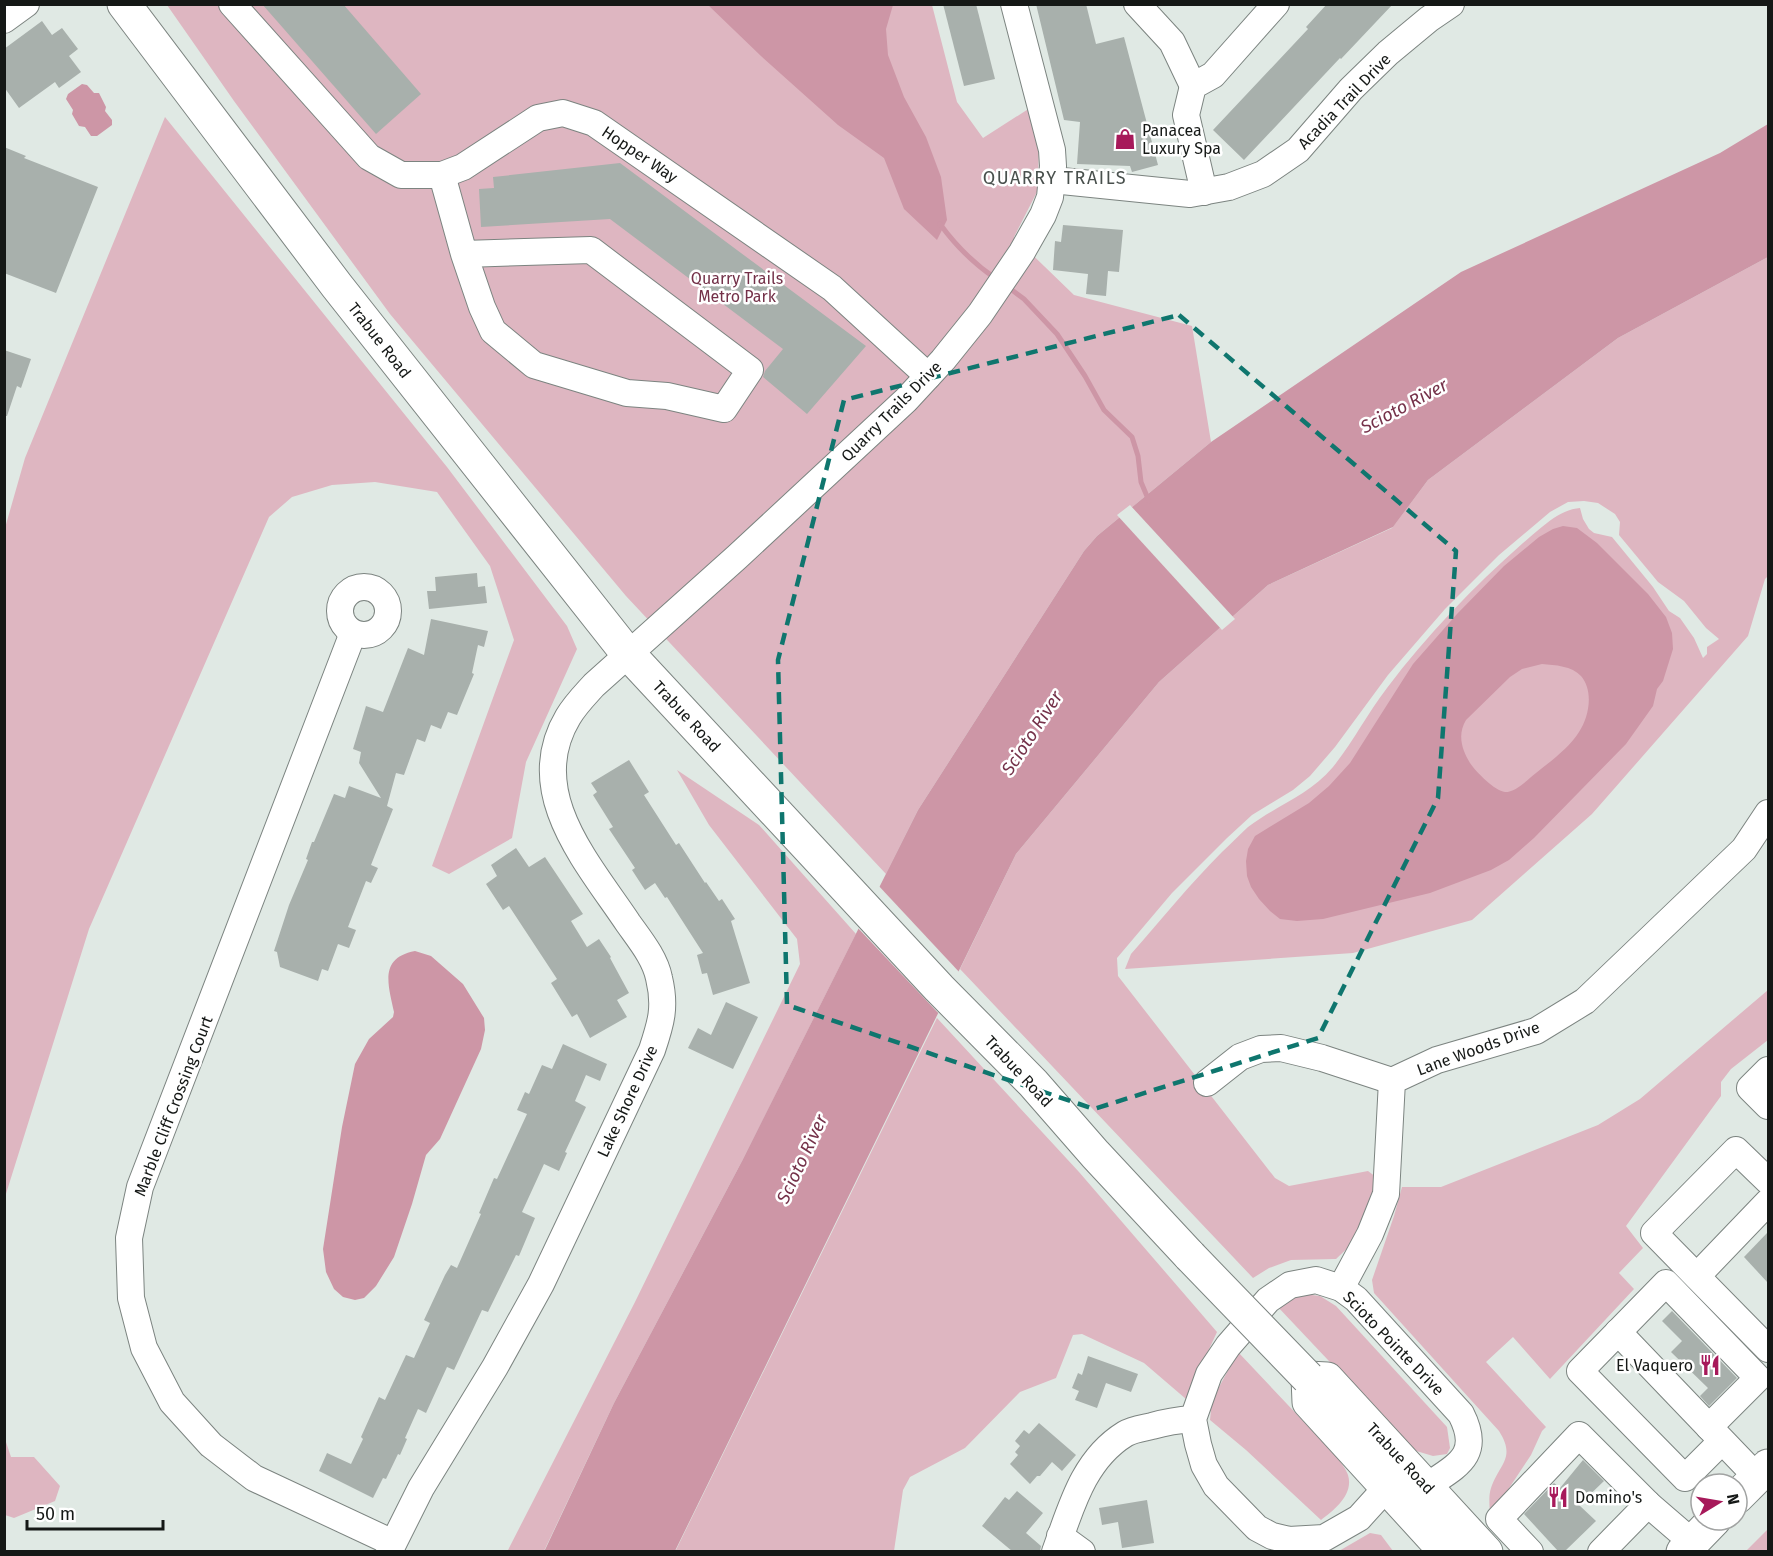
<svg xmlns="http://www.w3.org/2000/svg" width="1773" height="1556" font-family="'Fira Sans',sans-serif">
	<rect width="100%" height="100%" fill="#e0e9e4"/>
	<g fill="#deb6c1">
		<path d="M 167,5 L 932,5 L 957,102 L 983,138 L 1033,106 L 1039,136 L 1038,190 L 1014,237 L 1074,295 L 1192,326 L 1211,442 L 1097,536 L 1084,551 L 918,810 L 886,874 L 626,596 L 390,314 L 234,101 Z"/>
		<path d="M 165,117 L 447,467 L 567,626 L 577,649 L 526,762 L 512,838 L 449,874 L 432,866 L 514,640 L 490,566 L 437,492 L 375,482 L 332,485 L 292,497 L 269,517 L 89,929 L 5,1197 L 5,528 L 25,458 Z"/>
		<path d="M 1768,257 L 1768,576 L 1765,579 L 1748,636 L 1592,814 L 1472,920 L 1353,953 L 1125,969 L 1131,954 C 1161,920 1190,884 1222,852 C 1231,844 1239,835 1248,827 C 1277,805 1308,796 1333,767 C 1353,742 1367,714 1387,688 C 1427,635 1473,587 1523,543 C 1539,530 1559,509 1580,508 L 1583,519 L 1589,529 L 1594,533 L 1612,537 L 1653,587 L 1669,611 L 1680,618 L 1694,638 L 1703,658 L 1707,654 L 1707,647 L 1719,639 L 1706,628 L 1684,601 L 1658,582 L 1619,535 L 1620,522 L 1615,514 L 1598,503 L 1584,501 L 1568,502 L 1550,512 L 1499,555 L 1445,609 L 1388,675 L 1335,747 L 1310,776 L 1293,790 L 1252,815 L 1227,838 L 1172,893 L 1117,958 L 1118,976 L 1275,1178 L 1289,1186 L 1368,1171 L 1376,1177 L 1368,1221 L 1357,1239 L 1336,1259 L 1291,1260 L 1269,1268 L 1253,1278 L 960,969 L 1016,854 L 1159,682 L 1268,585 L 1392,528 L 1428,480 L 1618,338 Z"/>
		<path d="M 677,770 L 759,825 L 856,934 L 742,1161 L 614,1403 L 544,1551 L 507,1552 L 635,1302 L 800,964 L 797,939 L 709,825 Z"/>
		<path d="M 1768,990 L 1768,1040 L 1731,1069 L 1721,1082 L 1721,1096 L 1626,1226 L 1643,1248 L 1619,1273 L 1634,1289 L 1550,1379 L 1513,1337 L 1486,1362 L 1546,1427 L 1542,1431 L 1531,1455 L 1490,1517 C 1490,1508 1488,1497 1491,1488 C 1500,1463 1516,1458 1499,1431 L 1374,1293 L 1372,1280 L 1394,1216 L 1402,1187 L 1441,1187 L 1598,1125 L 1640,1099 Z"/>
		<path d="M 937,1018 L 1079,1172 L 1217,1332 L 1186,1399 L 1144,1363 L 1082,1334 L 1073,1335 L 1056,1378 L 1020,1392 L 965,1448 L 910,1477 L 903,1490 L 894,1551 L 675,1552 Z"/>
		<path d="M 1304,1294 L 1320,1296 L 1336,1306 L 1447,1427 L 1450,1448 L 1447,1454 L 1433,1456 L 1413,1450 L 1277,1306 L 1290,1298 Z"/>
		<path d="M 1238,1352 L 1338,1458 C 1341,1463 1346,1469 1348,1475 C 1354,1495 1334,1510 1321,1520 L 1246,1450 L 1210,1420 L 1212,1400 Z"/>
		<path d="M 5,1439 L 11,1457 L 34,1457 L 60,1486 L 55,1501 L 14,1518 L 5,1515 Z"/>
		<path d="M 1768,1529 L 1768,1551 L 1746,1551 Z"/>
		<path d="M 1370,1533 L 1381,1535 L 1393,1551 L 1339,1551 Z"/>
	</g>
	<g fill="#cd96a6" fill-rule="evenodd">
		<path d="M 708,5 L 893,5 L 886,29 L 888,55 L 904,97 L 926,137 L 941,177 L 947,220 L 937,240 L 904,209 L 884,158 L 838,125 L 761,56 Z"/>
		<path d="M 82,84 L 87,85 L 94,93 L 99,93 L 106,107 L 105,111 L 112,120 L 112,125 L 97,136 L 91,136 L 85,127 L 79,126 L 72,114 L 73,110 L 66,99 L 68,94 Z"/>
		<path d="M 1768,124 L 1768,257 L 1618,338 L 1428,480 L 1393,527 L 1268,585 L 1159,682 L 1016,854 L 675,1551 L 544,1552 L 614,1403 L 742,1161 L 918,810 L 1084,551 L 1097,536 L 1211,442 L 1461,272 L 1720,153 Z"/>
		<path d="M 1563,526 L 1577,528 L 1597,543 L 1648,594 L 1666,617 L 1672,633 L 1673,649 L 1663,681 L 1657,689 L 1653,706 L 1626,744 L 1534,838 L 1509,860 L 1491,870 L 1430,893 L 1323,919 L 1297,921 L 1280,919 L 1270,911 L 1259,899 L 1251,887 L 1247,876 L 1246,861 L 1248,849 L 1255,836 L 1309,803 L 1329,786 L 1350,763 L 1413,664 L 1457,614 L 1504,566 L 1539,537 L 1553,529 ZM 1542,664 C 1555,665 1572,666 1581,676 C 1594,691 1589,717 1579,732 C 1569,748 1551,761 1536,773 C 1527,780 1516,792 1505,792 C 1495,791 1476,772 1470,763 C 1462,750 1457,735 1466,720 L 1510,677 L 1522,669 Z"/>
		<path d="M 415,951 L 431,956 L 463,984 L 484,1018 L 485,1030 L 481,1049 L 440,1139 L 426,1155 L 412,1204 L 394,1257 L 376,1286 L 364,1298 L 355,1300 L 343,1297 L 334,1289 L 326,1272 L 323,1249 L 342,1127 L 355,1064 L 369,1039 L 393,1017 L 394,1012 C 388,984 379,958 415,951 Z"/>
	</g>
	<g fill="#e0e9e4">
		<path d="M 1130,505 L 1235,619 L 1222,630 L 1117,515 Z"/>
		<path d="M 877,884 L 961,974 L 941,1016 L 856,926 Z"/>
	</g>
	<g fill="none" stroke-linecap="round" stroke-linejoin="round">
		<g stroke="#cd96a6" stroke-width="5">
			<path d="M 940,224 C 956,246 973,263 995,278"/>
			<path d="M 1008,287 L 1024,299 L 1057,334 L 1085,376 L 1104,410 L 1132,437 L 1138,456 L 1141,482 L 1149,501"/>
		</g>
	</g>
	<g fill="#a8b0ac">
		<path d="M 262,4 L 343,4 L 421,94 L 376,134 Z"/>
		<path d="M 943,4 L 976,4 L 995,79 L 964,86 Z"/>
		<path d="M 1036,4 L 1086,4 L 1096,44 L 1124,37 L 1158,165 L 1132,172 L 1130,166 L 1077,164 L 1080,122 L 1064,120 Z"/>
		<path d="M 1327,4 L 1393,4 L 1341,59 L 1340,58 L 1244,160 L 1213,130 L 1308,29 L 1306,27 Z"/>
		<path d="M 42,21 L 52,35 L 62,28 L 78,49 L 69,56 L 81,72 L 59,88 L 55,82 L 19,108 L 4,87 L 4,49 Z"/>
		<path d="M 4,147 L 26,156 L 24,158 L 98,187 L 56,293 L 4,273 Z"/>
		<path d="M 620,163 L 866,346 L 807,414 L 763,377 L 765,371 L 783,349 L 610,219 L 481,227 L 479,189 L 494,188 L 493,177 Z"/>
		<path d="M 1063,225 L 1123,230 L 1119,272 L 1108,271 L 1106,296 L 1086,294 L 1088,274 L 1053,270 L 1055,241 L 1061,242 Z"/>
		<path d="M 4,350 L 31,359 L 21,388 L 17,386 L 7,416 L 4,416 Z"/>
		<path d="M 477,573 L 478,587 L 485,586 L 487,603 L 429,609 L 427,591 L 436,591 L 435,577 Z"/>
		<path d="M 431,619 L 488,631 L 484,647 L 478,645 L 472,673 L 474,674 L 457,715 L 448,712 L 441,729 L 431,725 L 425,742 L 417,739 L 404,775 L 396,773 L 387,806 L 393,809 L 371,865 L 378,868 L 371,883 L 366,881 L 348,927 L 356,930 L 349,948 L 338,944 L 328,971 L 322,969 L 318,981 L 280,967 L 277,952 L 274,951 L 289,905 L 308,860 L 306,859 L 312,842 L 314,842 L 334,794 L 345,798 L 349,786 L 381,798 L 359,763 L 361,752 L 353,749 L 366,706 L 383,712 L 408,648 L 424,655 Z"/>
		<path d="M 629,760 L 649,792 L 644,795 L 676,845 L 679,843 L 705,883 L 706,882 L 719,901 L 722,899 L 735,919 L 731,921 L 750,983 L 713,995 L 707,973 L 702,974 L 697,955 L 703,953 L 667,897 L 665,898 L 655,883 L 645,890 L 632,870 L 635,868 L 609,829 L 613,827 L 593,795 L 597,792 L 591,783 Z"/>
		<path d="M 516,848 L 529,867 L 545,857 L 583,914 L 571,921 L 587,947 L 599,939 L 611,957 L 610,958 L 629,993 L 617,1000 L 627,1017 L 590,1038 L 577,1014 L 572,1017 L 551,983 L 557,979 L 509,906 L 503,910 L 486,884 L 497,876 L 491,865 Z"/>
		<path d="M 726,1002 L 758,1017 L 733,1069 L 688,1048 L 698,1028 L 711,1035 Z"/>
		<path d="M 563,1044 L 607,1064 L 600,1081 L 586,1075 L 575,1101 L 586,1107 L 565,1152 L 567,1153 L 559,1171 L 544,1164 L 522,1212 L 535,1218 L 519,1256 L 516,1255 L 488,1312 L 482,1310 L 454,1370 L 447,1367 L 426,1413 L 418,1409 L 405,1438 L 407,1439 L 400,1455 L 398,1454 L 386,1479 L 383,1478 L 373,1498 L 319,1471 L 327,1453 L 351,1464 L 363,1439 L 361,1437 L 379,1397 L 385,1400 L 406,1355 L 414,1358 L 430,1323 L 424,1320 L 445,1275 L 451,1265 L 457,1268 L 481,1214 L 479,1213 L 494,1178 L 497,1179 L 527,1114 L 517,1110 L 525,1092 L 529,1094 L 542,1065 L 552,1069 Z"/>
		<path d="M 1768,1232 L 1768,1283 L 1744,1257 Z"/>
		<path d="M 1672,1311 L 1737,1378 L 1709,1406 L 1700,1396 L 1708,1388 L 1671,1352 L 1682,1341 L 1662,1321 Z"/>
		<path d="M 1088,1356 L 1138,1374 L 1131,1392 L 1106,1383 L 1097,1408 L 1075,1400 L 1079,1391 L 1072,1388 L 1078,1373 L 1082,1375 Z"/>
		<path d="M 1039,1423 L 1076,1455 L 1062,1471 L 1052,1462 L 1040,1476 L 1037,1476 L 1030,1484 L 1010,1464 L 1018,1455 L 1015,1452 L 1020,1446 L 1015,1441 L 1024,1430 L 1029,1434 Z"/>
		<path d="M 1583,1460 L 1604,1481 L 1579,1505 L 1596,1521 L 1565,1551 L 1558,1551 L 1524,1514 L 1554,1483 L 1560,1488 Z"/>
		<path d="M 1017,1491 L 1043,1513 L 1026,1533 L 1041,1546 L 1040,1551 L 1012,1551 L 982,1526 L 1005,1497 L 1009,1500 Z"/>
		<path d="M 1147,1500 L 1154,1543 L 1122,1548 L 1118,1522 L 1102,1525 L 1099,1508 Z"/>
	</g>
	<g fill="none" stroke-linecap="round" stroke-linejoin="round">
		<defs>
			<g id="minor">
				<path d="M 232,4 L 369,157 L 401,175 L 442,175 L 463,167 L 538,118 L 563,113 L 594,123 L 832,288 L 928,376"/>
				<path d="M 1137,4 L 1172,42 L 1193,86"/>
				<path d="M 4,20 L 26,4"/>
				<path d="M 442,175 L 464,254 L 482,307 L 493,331 L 534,365 L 627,393 L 667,396 L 724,409 L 750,370 L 591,250 L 464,254"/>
				<path d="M 1052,180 L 1190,194 L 1229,187 L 1263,174 L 1298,150 L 1351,89 L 1388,53 L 1429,19 L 1451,4"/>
				<path d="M 1204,192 L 1186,115 L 1193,86 L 1213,75 L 1276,4"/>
				<circle cx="364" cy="611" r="24"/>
				<path d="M 353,633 L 140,1187 L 129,1238 L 131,1298 L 144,1348 L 172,1402 L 211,1445 L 254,1478 L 393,1543"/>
				<path d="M 1768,1070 L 1750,1088 L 1768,1106"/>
				<path d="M 1207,1083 L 1240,1057 L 1261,1049 L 1281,1048 L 1322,1058 L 1392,1081"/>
				<path d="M 1768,1181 L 1736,1150 L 1654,1233 L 1768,1349"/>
				<path d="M 1697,1276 L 1768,1202"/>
				<path d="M 1341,1288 L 1370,1234 L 1386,1194 L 1392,1081 L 1437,1060 L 1536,1031 L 1585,1001 L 1744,849 L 1768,813"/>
				<path d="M 1618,1332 L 1709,1427"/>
				<path d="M 1722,1441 L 1685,1478 L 1580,1371 L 1666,1283 L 1758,1378 L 1709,1427 L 1757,1477"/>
				<path d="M 1387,1487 L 1359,1518 L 1324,1538 L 1289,1540 L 1272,1536 L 1257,1528 L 1216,1486 L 1204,1465 L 1198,1444 L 1193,1419 L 1209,1374 L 1228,1346 L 1268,1300 L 1290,1285 L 1316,1280 L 1341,1288 L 1356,1299 L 1461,1414 C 1482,1455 1458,1465 1427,1486"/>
				<path d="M 1060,1536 L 1082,1552"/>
				<path d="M 389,1552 L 421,1488 L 495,1367 L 541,1284 L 652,1050 C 661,1023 666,1007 659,978 C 655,958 640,940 628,923 C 588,863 523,792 568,717 C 575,705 585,695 594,685 L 737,557 L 906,400 L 943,360 L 980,314 L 1022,252 L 1043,215 L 1050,197 L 1053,166 L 1052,150 L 1014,4"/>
				<path d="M 1055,1552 C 1071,1508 1083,1460 1125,1434 C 1133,1429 1144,1428 1152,1426 C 1166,1422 1179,1420 1193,1419"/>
				<path d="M 1530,1552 L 1499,1519 L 1579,1435 L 1648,1504 L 1692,1542"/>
				<path d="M 1601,1552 L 1648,1504"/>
			</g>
			<g id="major">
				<path d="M 124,4 L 337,286 L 623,648 L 939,988 L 1033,1083 L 1095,1154 L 1190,1256"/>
				<path d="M 1737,1497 L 1768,1466"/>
				<path d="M 1446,1552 L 1309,1402 L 1308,1378 L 1327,1379 L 1486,1552"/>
				<path d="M 1683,1552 L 1714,1520"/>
			</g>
		</defs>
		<use href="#minor" stroke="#7c8480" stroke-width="28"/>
		<use href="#major" stroke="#7c8480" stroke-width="35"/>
		<use href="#minor" stroke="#fff" stroke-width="26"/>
		<use href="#major" stroke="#fff" stroke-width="33"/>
		<defs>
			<path id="major-bridge" d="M 1190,1256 L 1308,1378"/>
		</defs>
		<use href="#major-bridge" stroke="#7c8480" stroke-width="35" stroke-linecap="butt"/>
		<use href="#major-bridge" stroke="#fff" stroke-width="33"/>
	</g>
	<path fill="none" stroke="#0f766e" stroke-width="4.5" stroke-dasharray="12 8" stroke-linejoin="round" d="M 1179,315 L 1456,551 L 1438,798 L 1318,1038 L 1094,1109 L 787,1005 L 778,660 L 844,400 Z"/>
	<defs>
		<symbol id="shop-bare" viewBox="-9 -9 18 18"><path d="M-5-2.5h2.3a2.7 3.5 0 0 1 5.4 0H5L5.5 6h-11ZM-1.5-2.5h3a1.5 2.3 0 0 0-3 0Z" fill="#a7195a" stroke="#fff" stroke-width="2.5" paint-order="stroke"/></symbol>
		<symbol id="restaurant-bare" viewBox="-9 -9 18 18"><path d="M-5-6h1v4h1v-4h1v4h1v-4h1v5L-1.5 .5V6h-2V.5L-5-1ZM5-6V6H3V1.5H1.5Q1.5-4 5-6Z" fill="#a7195a" stroke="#fff" stroke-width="2.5" paint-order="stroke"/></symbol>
	</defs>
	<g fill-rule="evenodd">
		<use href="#shop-bare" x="1110" y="124" width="30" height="30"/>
		<use href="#restaurant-bare" x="1695" y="1350" width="30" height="30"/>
		<use href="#restaurant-bare" x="1543" y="1482" width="30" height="30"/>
	</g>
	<g text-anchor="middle" stroke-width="5" stroke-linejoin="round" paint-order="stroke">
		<g font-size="16" fill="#151816" stroke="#fff">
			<text transform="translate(1344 101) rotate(-46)" y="6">Acadia Trail Drive</text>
			<text transform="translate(640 154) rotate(34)" y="6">Hopper Way</text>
			<text transform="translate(380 340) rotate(52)" y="6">Trabue Road</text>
			<text transform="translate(891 411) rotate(-45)" y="6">Quarry Trails Drive</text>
			<text transform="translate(687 716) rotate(47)" y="6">Trabue Road</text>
			<text transform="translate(1478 1048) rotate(-20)" y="6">Lane Woods Drive</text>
			<text transform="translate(1019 1071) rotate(47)" y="6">Trabue Road</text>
			<text transform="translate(627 1101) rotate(-65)" y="6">Lake Shore Drive</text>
			<text transform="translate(173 1106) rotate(-69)" y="6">Marble Cliff Crossing Court</text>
			<text transform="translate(1394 1343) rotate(46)" y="6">Scioto Pointe Drive</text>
			<text transform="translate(1401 1458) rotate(47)" y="6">Trabue Road</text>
		</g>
		<g font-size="16" fill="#151816" stroke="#fff" text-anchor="start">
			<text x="1142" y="136">Panacea<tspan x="1142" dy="18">Luxury Spa</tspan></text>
			<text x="1693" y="1371" text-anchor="end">El Vaquero</text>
			<text x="1575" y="1503">Domino's</text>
		</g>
		<g font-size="16" fill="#733048" stroke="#fff">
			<text x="737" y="284">Quarry Trails<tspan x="737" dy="18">Metro Park</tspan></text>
		</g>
		<g font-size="18" letter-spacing="1.5" fill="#49504d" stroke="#fff">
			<text x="1055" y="184">QUARRY TRAILS</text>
		</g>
		<g font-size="18" font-style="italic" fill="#75324a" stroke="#fff">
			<text transform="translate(1404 406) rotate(-28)" y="6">Scioto River</text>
			<text transform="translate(1032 733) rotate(-57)" y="6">Scioto River</text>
			<text transform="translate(802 1159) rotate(-65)" y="6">Scioto River</text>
		</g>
	</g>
	<rect width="1773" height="1556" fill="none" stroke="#151816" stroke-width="12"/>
	<g transform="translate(1719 1502) rotate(79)"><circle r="28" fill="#ffffff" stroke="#a1a3a2" stroke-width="1.5"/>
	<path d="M0-4.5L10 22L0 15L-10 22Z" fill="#a7195a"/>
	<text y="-9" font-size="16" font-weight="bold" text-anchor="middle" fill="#151816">N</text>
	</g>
	<path d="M27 1520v9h136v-9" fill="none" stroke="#151816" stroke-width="3"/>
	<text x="36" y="1520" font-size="18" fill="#151816" stroke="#ffffff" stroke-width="4.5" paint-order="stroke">50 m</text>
</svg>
